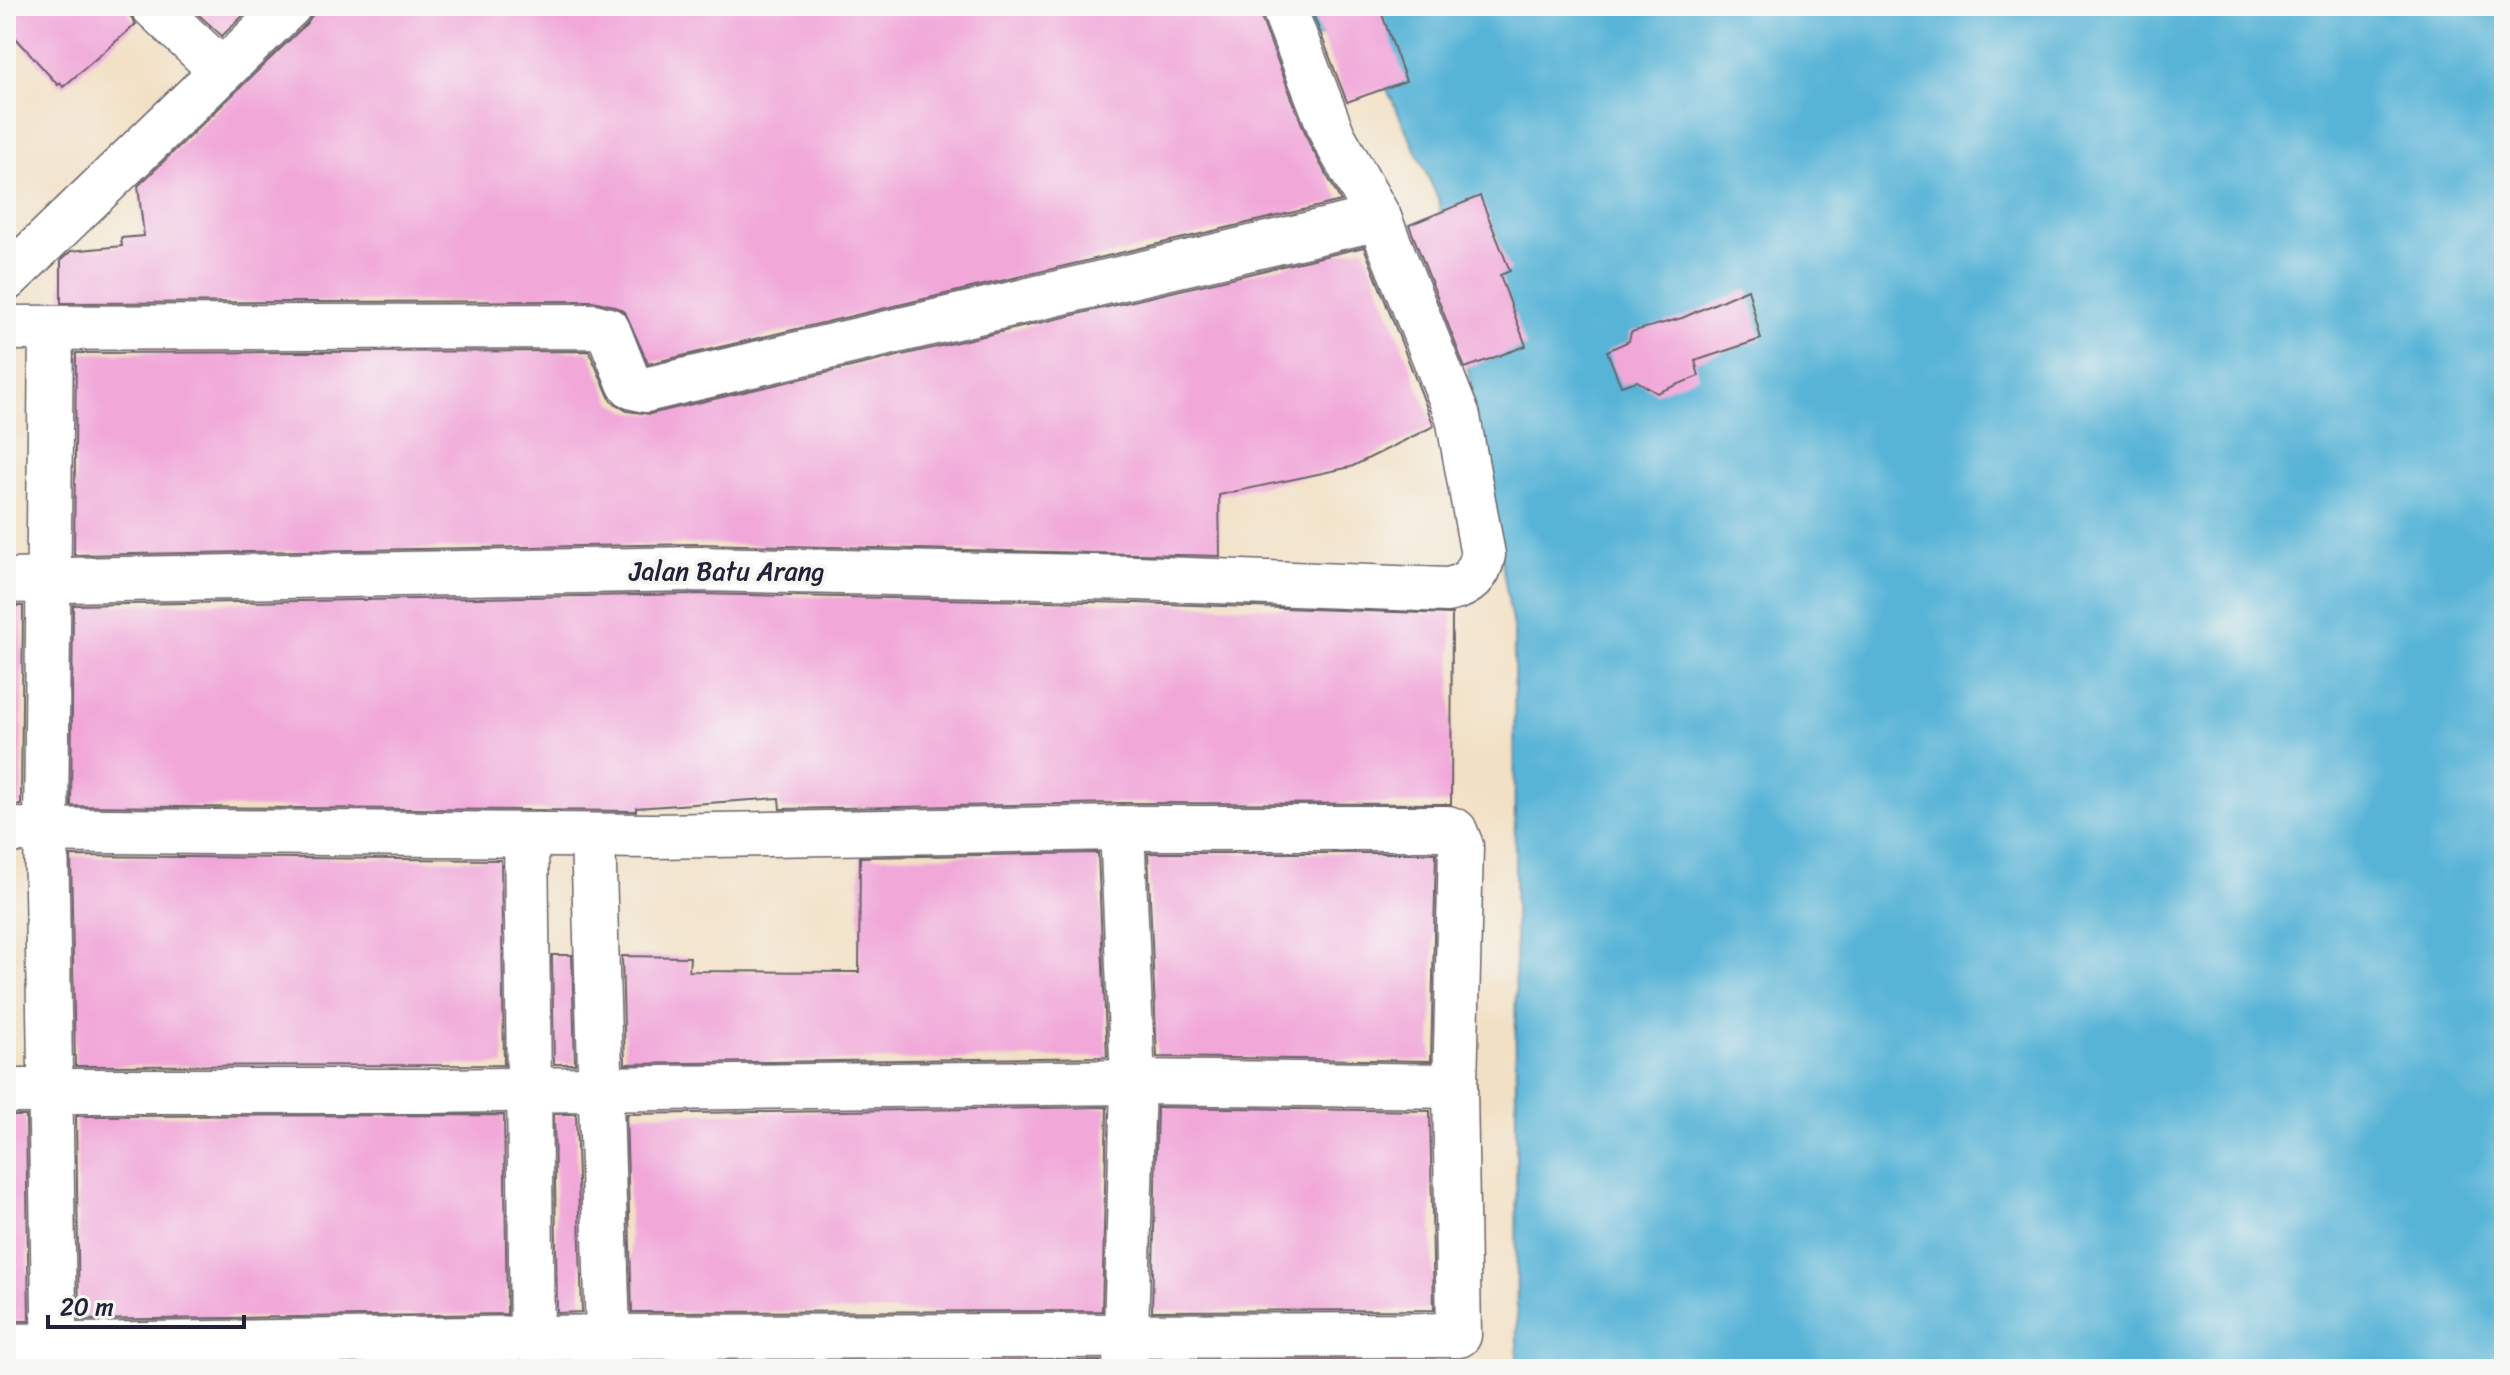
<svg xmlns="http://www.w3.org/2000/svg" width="2510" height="1375" font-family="Sriracha,sans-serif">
	<rect width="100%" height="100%" fill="#f6f6f2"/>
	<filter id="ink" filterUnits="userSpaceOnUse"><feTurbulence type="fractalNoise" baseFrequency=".0125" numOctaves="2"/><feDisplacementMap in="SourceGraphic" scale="16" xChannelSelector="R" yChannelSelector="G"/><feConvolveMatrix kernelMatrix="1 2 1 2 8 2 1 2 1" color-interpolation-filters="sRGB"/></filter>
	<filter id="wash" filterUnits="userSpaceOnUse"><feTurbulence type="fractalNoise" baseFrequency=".006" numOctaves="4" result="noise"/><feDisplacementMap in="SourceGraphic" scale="32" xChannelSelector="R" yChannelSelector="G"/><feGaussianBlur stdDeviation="1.8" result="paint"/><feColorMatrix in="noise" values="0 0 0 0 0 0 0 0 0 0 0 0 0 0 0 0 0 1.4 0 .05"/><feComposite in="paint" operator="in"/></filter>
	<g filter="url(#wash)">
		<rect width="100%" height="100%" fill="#f2e0c4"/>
		<path fill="#59b4d7" stroke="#3e6b89" stroke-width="2" d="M 1294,6 L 2504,6 L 2504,1369 L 1517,1369 L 1514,633 L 1438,198 L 1356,23 L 1307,41 Z"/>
		<g id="blocks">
			<g fill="#f1a8d9">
				<path d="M 6,6 L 129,6 L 129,14 L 136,24 L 63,87 L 60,83 L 58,85 L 6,27 Z"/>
				<path d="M 189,6 L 253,6 L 222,36 Z"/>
				<path d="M 313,6 L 1259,6 L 1260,15 L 1310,145 L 1341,201 L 648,364 L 625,312 L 614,306 L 593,301 L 61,303 L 61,260 L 71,251 L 122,246 L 121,238 L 144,236 L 138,186 L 306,24 L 313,14 Z"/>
				<path d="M 1310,6 L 1379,6 L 1406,81 L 1347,102 Z"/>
				<path d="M 1480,196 L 1510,271 L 1500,275 L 1526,346 L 1465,368 L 1409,225 Z"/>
				<path d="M 1364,247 L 1434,426 L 1351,467 L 1219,495 L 1220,556 L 697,544 L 74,555 L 76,353 L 589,351 L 611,401 L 627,411 L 650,414 Z"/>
				<path d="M 1748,289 L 1761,339 L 1695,361 L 1699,376 L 1657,393 L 1637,381 L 1621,386 L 1607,351 L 1629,341 L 1631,332 L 1682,318 Z"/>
				<path d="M 696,594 L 1136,603 L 1452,614 L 1451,804 L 1122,803 L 780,809 L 779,798 L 636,808 L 636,811 L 71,806 L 73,605 Z"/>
				<path d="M 6,606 L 23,606 L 21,805 L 6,805 Z"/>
				<path d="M 1098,853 L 1107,1057 L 625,1064 L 622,956 L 690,957 L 689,971 L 859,972 L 860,857 Z"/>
				<path d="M 1148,853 L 1436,853 L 1431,1061 L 1157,1057 Z"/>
				<path d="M 71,856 L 501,860 L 504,1065 L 75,1066 Z"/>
				<path d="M 552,955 L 572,955 L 575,1064 L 554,1064 Z"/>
				<path d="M 1107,1107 L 1102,1311 L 632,1312 L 626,1114 Z"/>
				<path d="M 1157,1107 L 1430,1111 L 1434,1310 L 1152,1311 Z"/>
				<path d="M 554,1114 L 576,1114 L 582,1312 L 557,1313 Z"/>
				<path d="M 504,1115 L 507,1314 L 79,1320 L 76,1116 Z"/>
				<path d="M 6,1116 L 26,1116 L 29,1321 L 6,1321 Z"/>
				<path d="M 1434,1360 L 1434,1369 L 1150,1369 L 1150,1361 Z"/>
				<path d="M 1100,1361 L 1100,1369 L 634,1369 L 634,1362 Z"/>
				<path d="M 584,1362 L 584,1369 L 140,1369 Z"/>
			</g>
		</g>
	</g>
	<g filter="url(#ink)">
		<use href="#blocks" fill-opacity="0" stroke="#6b646b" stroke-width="2"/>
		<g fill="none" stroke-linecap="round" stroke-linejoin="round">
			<defs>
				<g id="minor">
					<path d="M 153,6 L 222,71 L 289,6"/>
					<path d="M 6,279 L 222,71"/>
					<path d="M 6,328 L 593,326 L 608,330 L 629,383 L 633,387 L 645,390 L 1379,218"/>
					<path d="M 51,329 L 46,830 L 55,1369"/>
					<path d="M 6,581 L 696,569 L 1137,578 L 1447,590 C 1468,586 1479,576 1483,555 L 1458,417 L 1379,218 L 1333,136 L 1283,6"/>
					<path d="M 1122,828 L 1133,1082 L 1125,1369"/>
					<path d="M 6,830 L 654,836 L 1122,828 L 1448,828 L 1455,831 L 1461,846 L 1455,1086 L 1459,1335 L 608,1337 L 6,1346"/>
					<path d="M 526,835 L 532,1338"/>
					<path d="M 593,836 L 609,1369"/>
					<path d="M 6,1091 L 431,1091 L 1133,1082 L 1455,1086"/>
				</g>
			</defs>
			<use href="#minor" stroke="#6b646b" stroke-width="47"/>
			<use href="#minor" stroke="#fff" stroke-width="44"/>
		</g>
	</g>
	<g text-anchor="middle" stroke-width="8" stroke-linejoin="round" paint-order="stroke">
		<g font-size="26" fill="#22223b" stroke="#f6f6f2">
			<text x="727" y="580">Jalan Batu Arang</text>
		</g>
	</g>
	<rect width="2510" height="1375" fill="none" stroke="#f6f6f2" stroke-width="32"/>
	<path d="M48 1315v12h196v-12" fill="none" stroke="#22223b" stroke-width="4"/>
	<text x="60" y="1315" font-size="24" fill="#22223b" stroke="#f6f6f2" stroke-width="6" paint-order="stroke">20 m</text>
</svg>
